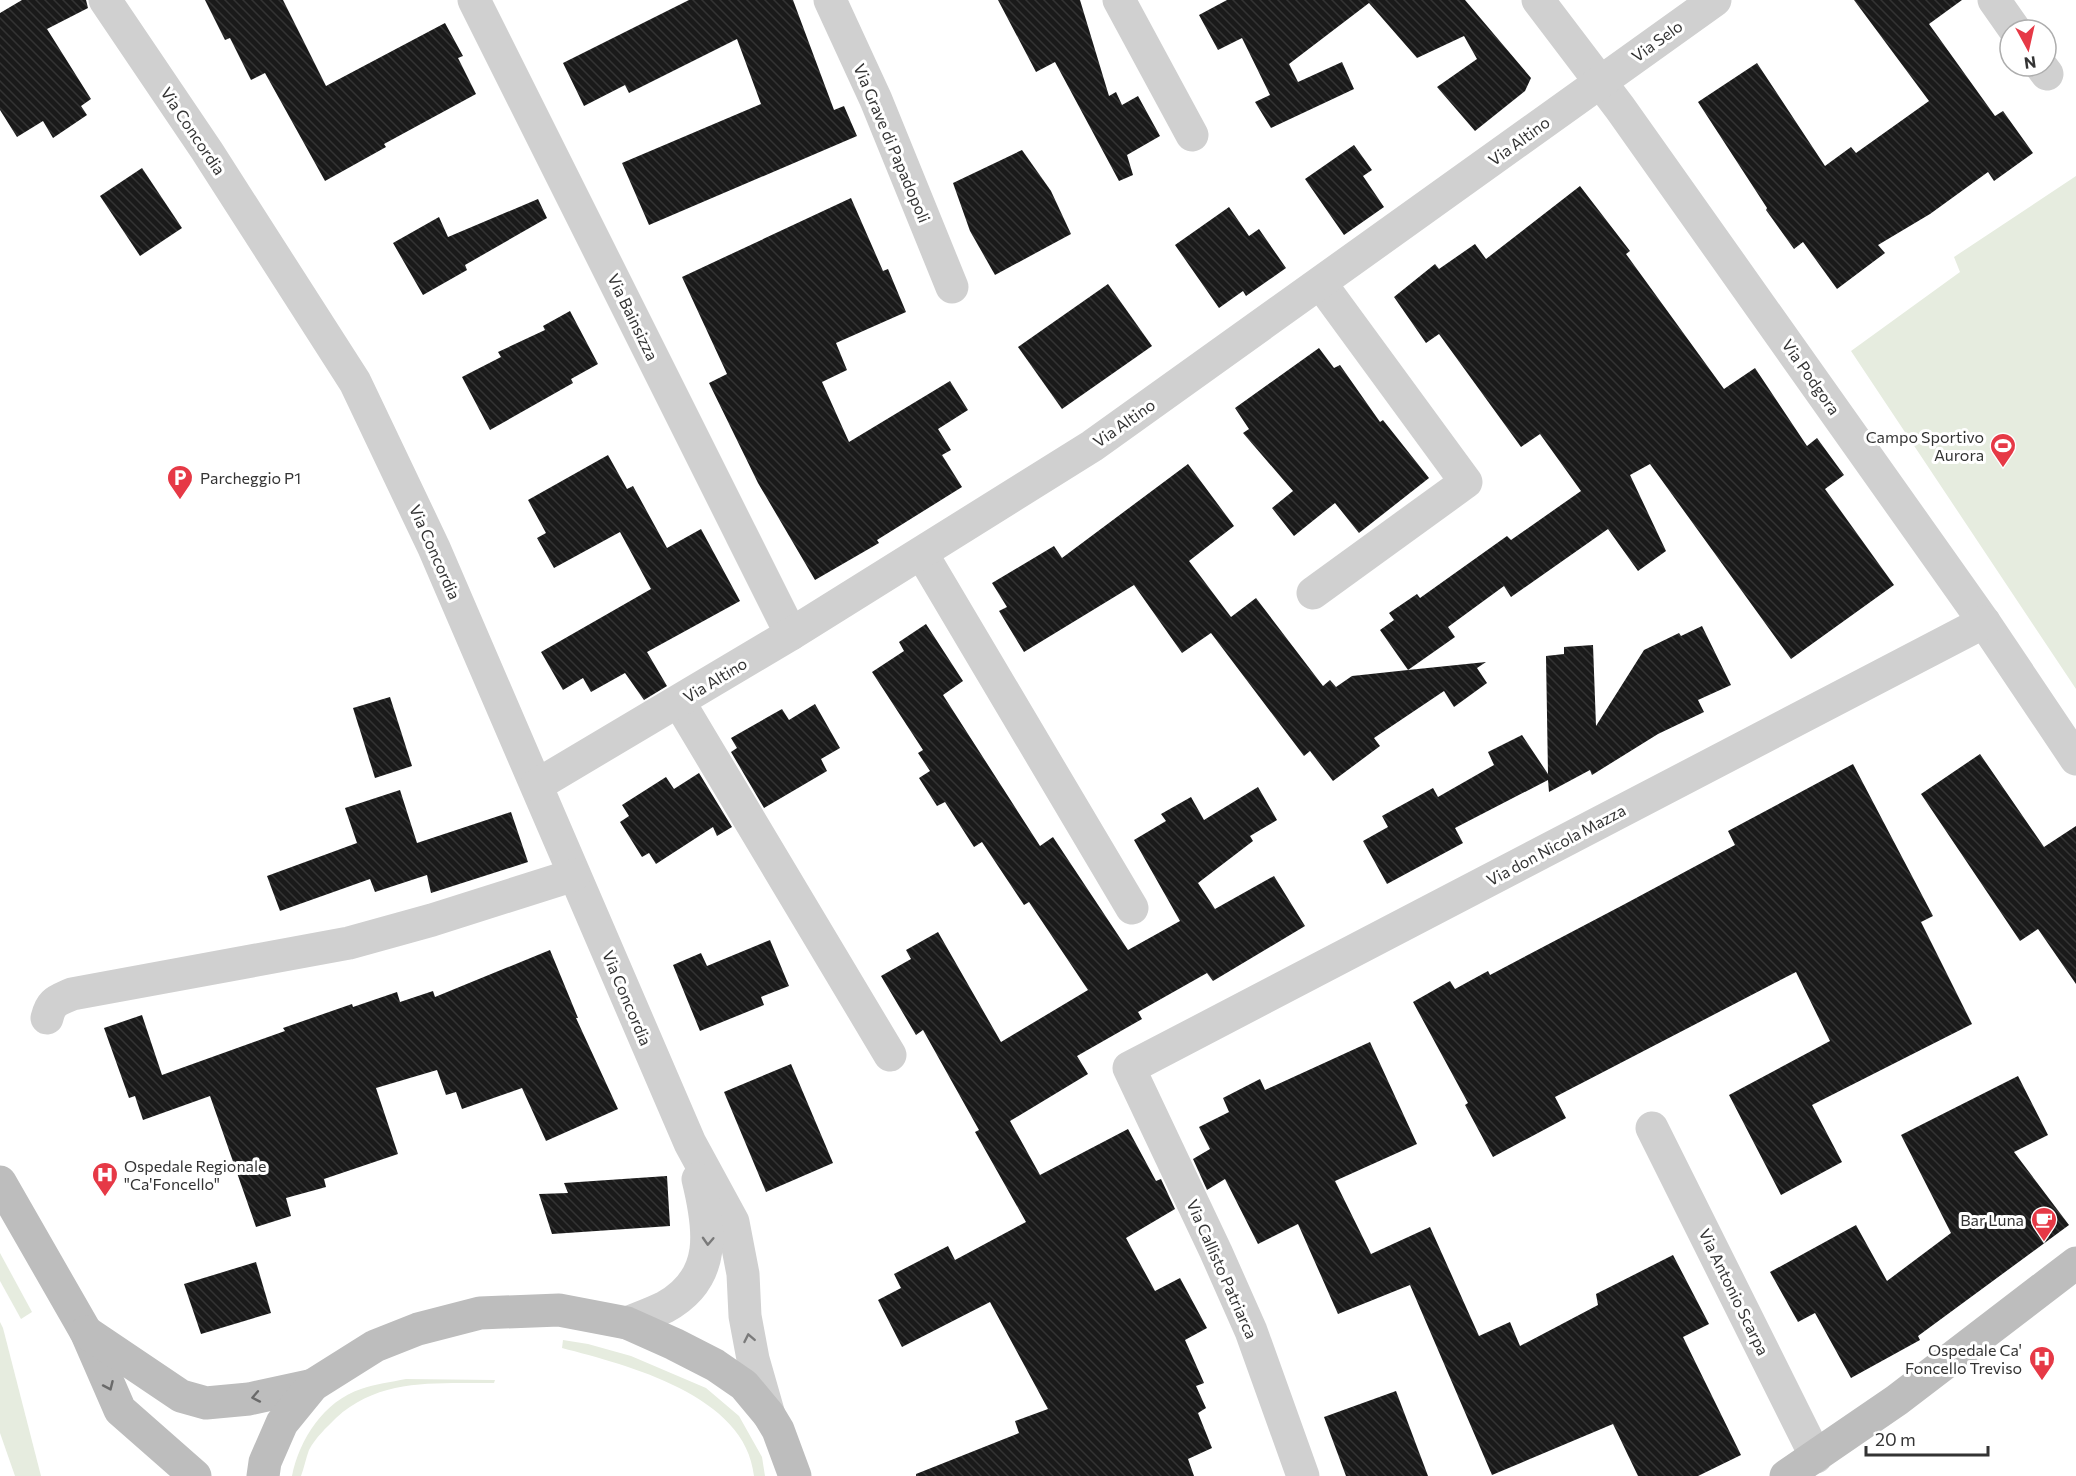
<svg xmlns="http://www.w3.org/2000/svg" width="2076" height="1476" font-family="Commissioner,sans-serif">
	<defs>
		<pattern id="building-back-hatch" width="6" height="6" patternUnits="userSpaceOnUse" patternTransform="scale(1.5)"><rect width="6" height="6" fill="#1a1a1a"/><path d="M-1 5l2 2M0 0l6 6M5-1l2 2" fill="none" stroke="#333"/></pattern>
	</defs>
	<rect width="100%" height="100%" fill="#fff"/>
	<g fill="#e6ecdf">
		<path d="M 2076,176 L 2076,689 L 1851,351 L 1960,272 L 1954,257 Z"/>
		<path d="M 0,1253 L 32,1312 L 21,1319 L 0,1281 Z"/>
		<path d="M 0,1322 L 3,1328 L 41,1476 L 15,1476 L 0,1433 Z"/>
		<path d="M 563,1340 L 588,1344 L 631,1356 L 706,1388 L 739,1416 L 762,1457 L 765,1476 L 754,1476 C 746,1395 627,1365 562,1348 Z"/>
		<path d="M 406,1379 L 495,1380 L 494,1383 C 437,1384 381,1377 336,1418 C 326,1428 316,1437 309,1450 C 306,1458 304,1468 301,1476 L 292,1476 C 299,1440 324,1401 361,1389 C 375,1384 391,1382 406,1379 Z"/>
	</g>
	<g fill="url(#building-back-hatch)">
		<path d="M 22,0 L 86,0 L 88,8 L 47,29 L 91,99 L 81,106 L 87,115 L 53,138 L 43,121 L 17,137 L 0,110 L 0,13 Z"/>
		<path d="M 205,0 L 283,0 L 326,86 L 445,23 L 463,56 L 458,58 L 476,94 L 384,144 L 386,147 L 325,181 L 265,73 L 251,80 L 230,38 L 225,40 Z"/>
		<path d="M 689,0 L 793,0 L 834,110 L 844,106 L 857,136 L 649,225 L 622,163 L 761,104 L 737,39 L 629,93 L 625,85 L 584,106 L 563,63 Z"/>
		<path d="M 998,0 L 1080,0 L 1109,96 L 1116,92 L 1122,105 L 1138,96 L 1160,136 L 1127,155 L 1133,175 L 1119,181 L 1055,62 L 1036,72 Z"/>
		<path d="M 1227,0 L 1465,0 L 1531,78 L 1525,91 L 1475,131 L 1437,87 L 1477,59 L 1464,36 L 1417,58 L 1369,3 L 1289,64 L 1298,82 L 1342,62 L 1354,89 L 1271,128 L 1255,102 L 1270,95 L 1242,38 L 1218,50 L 1199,15 Z"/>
		<path d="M 1854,0 L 1962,0 L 1929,24 L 1995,116 L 2003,111 L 2033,153 L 1994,181 L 1988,172 L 1930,214 L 1878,245 L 1885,253 L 1837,289 L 1803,242 L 1794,249 L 1766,210 L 1767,208 L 1698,102 L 1757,63 L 1825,166 L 1851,147 L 1856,153 L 1929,101 Z"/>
		<path d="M 1354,145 L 1372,170 L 1363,176 L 1384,207 L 1344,235 L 1305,179 Z"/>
		<path d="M 1022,150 L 1051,191 L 1071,234 L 995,275 L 970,231 L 953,183 Z"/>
		<path d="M 142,168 L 182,228 L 140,256 L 100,196 Z"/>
		<path d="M 1580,186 L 1630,251 L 1626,254 L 1724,389 L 1755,368 L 1807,446 L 1817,438 L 1844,475 L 1825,489 L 1894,585 L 1791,659 L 1650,464 L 1630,475 L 1666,551 L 1638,571 L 1608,529 L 1511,597 L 1504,586 L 1448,627 L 1455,637 L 1408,670 L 1486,662 L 1477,668 L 1487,683 L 1454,707 L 1444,691 L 1374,738 L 1380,746 L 1333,781 L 1310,751 L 1304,756 L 1211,633 L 1182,653 L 1134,585 L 1024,652 L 999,611 L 1007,607 L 992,583 L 1054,546 L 1062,558 L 1188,464 L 1234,526 L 1189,561 L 1231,617 L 1256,598 L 1323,686 L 1330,680 L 1336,687 L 1352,676 L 1408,670 L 1380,630 L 1394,620 L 1389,613 L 1417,594 L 1420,598 L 1507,536 L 1511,540 L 1581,491 L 1540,434 L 1521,447 L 1439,334 L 1426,343 L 1394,297 L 1435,264 L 1439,269 L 1475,244 L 1486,259 Z"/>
		<path d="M 851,198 L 883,271 L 888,269 L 906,312 L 836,343 L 847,370 L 822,382 L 849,442 L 950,381 L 968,410 L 938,429 L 951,450 L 942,455 L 962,487 L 877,540 L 879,543 L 815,580 L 758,483 L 709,383 L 727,374 L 682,277 Z"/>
		<path d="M 538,199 L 547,218 L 465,265 L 467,270 L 423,295 L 393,243 L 439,217 L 448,237 Z"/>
		<path d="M 1229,207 L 1249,236 L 1259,229 L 1286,268 L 1246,296 L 1243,291 L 1219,308 L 1175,245 Z"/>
		<path d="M 1108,284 L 1152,346 L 1062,409 L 1018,347 Z"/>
		<path d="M 570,311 L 598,364 L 571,379 L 573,383 L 490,430 L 462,377 L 501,357 L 498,352 L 545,330 L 543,326 Z"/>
		<path d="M 1319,348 L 1334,368 L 1340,365 L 1380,422 L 1383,420 L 1429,478 L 1359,533 L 1335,503 L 1294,536 L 1272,508 L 1293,491 L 1243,433 L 1249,429 L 1235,408 Z"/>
		<path d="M 608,455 L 627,489 L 633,486 L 667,548 L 701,529 L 740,601 L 647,652 L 667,686 L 644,700 L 625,673 L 591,692 L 583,678 L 563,690 L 541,652 L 651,589 L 620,532 L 554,568 L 537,538 L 546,533 L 528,500 Z"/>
		<path d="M 926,624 L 963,681 L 943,695 L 1040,846 L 1053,837 L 1128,950 L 1180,921 L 1134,840 L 1166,821 L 1161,814 L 1191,797 L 1204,820 L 1258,787 L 1277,820 L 1250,836 L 1253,841 L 1198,883 L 1215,909 L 1274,876 L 1305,926 L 1213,981 L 1207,973 L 1138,1012 L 1142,1019 L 1077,1056 L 1088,1074 L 1010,1121 L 1040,1175 L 1128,1129 L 1156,1181 L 1161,1179 L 1175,1209 L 1126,1238 L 1155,1291 L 1180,1278 L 1207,1328 L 1185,1340 L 1204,1383 L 1196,1386 L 1206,1408 L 1198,1413 L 1212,1448 L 1188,1459 L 1194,1476 L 916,1476 L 916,1474 L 1019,1433 L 1015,1421 L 1048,1409 L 990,1302 L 902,1347 L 878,1300 L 901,1288 L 894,1274 L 948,1246 L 955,1260 L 1026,1222 L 975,1132 L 979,1130 L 923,1030 L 916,1035 L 881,976 L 911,959 L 906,950 L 938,932 L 1001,1042 L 1088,990 L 1029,902 L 1024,905 L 982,842 L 974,847 L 945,802 L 937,806 L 919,778 L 930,771 L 918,753 L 923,750 L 872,672 L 904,651 L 899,642 Z"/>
		<path d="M 1702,626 L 1731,685 L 1698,700 L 1704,712 L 1658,734 L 1592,775 L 1590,770 L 1549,792 L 1548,780 L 1455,828 L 1463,843 L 1387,884 L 1363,841 L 1388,827 L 1382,816 L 1433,788 L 1438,797 L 1494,765 L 1488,752 L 1522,735 L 1548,774 L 1546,656 L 1564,654 L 1564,647 L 1593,645 L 1596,726 L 1644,650 L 1679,633 L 1681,636 Z"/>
		<path d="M 390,697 L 412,766 L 375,778 L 353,708 Z"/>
		<path d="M 815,704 L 840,748 L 821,759 L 827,771 L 764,808 L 731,752 L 737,748 L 731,738 L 782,709 L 789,720 Z"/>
		<path d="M 1980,754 L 2044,847 L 2076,826 L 2076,984 L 2038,929 L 2020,941 L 1921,794 Z"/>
		<path d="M 1853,764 L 1933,916 L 1921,922 L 1972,1024 L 1812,1105 L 1842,1162 L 1781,1195 L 1729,1095 L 1830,1041 L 1796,972 L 1555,1097 L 1566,1118 L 1493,1157 L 1465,1105 L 1468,1103 L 1413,1002 L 1450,981 L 1455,989 L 1488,971 L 1490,975 L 1623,905 L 1735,845 L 1728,831 Z"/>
		<path d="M 699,773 L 732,827 L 717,836 L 713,827 L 656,864 L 649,853 L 642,857 L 620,822 L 629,816 L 622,805 L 666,777 L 674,789 Z"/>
		<path d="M 400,790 L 417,843 L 511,812 L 528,862 L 431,893 L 427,875 L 375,892 L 370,879 L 280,911 L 267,876 L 357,843 L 345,808 Z"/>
		<path d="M 770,940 L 789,986 L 761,997 L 764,1005 L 700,1031 L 673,965 L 701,953 L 707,966 Z"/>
		<path d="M 550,950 L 578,1018 L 576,1018 L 618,1109 L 546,1141 L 522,1088 L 462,1109 L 456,1092 L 446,1095 L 437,1070 L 376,1088 L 398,1154 L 324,1179 L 326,1187 L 286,1198 L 291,1216 L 256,1227 L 210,1096 L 143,1120 L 135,1096 L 129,1098 L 104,1028 L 142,1015 L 162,1075 L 285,1031 L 283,1028 L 352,1004 L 353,1007 L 397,992 L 400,1002 L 433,991 L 435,997 Z"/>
		<path d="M 1370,1042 L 1417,1144 L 1335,1181 L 1371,1254 L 1430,1227 L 1479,1336 L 1510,1322 L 1520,1346 L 1598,1305 L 1596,1294 L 1673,1255 L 1709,1324 L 1683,1337 L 1741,1455 L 1698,1476 L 1638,1476 L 1613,1424 L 1492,1475 L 1410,1285 L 1338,1314 L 1298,1224 L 1258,1244 L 1225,1179 L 1207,1190 L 1193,1159 L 1210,1149 L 1199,1127 L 1229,1112 L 1223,1098 L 1260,1079 L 1265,1090 Z"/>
		<path d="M 791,1064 L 833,1163 L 766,1192 L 724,1092 Z"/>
		<path d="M 2018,1076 L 2048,1135 L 2014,1152 L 2069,1225 L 1918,1336 L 1920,1340 L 1851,1378 L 1815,1313 L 1798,1322 L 1770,1272 L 1856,1225 L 1887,1281 L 1951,1233 L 1901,1135 Z"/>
		<path d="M 667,1176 L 670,1226 L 552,1234 L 539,1194 L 568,1193 L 564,1183 Z"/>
		<path d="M 256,1262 L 271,1313 L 201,1334 L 184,1284 Z"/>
		<path d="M 1396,1391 L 1428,1476 L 1346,1476 L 1324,1417 Z"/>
	</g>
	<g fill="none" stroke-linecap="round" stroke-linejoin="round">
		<g stroke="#d0d0d0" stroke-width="33">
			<path d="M 105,0 L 207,151 L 355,382 L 434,548 L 690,1143 L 733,1222 L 743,1274 L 745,1316 L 753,1359 L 769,1415"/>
			<path d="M 474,0 L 791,634"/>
			<path d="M 830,0 L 876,100 L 952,287"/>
			<path d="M 1119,0 L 1192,135"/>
			<path d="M 1538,0 L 1620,108 L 1984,622 L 2076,759"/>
			<path d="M 1994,0 L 2015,30"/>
			<path d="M 2041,66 L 2047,74"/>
			<path d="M 922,554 L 1132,908"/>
			<path d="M 1313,593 L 1466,482 L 1321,284"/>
			<path d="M 679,702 L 890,1055"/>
			<path d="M 537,785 L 791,634 L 1092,446 L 1715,0"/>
			<path d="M 47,1018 C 51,1001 57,1001 72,994 L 349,943 L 432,920 L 574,875"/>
			<path d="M 1652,1128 L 1816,1457"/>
			<path d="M 627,1323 C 639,1318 653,1313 665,1307 C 718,1278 710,1228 698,1179"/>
			<path d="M 1303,1476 L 1251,1331 L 1216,1252 L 1129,1068 L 1984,622"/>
		</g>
		<g stroke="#bdbdbd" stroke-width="33">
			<path d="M 0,1182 L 86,1332 L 120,1410 L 195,1476"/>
			<path d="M 86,1332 L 181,1396 L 206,1403 L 249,1399 L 313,1385"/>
			<path d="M 263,1476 L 265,1462 L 282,1423 L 313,1385 L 375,1346 L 418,1329 L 480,1313 L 559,1310 L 627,1323 L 674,1344 L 715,1365 L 744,1385 L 769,1415 L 778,1430 L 795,1476"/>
			<path d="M 1786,1476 L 1897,1400 L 2076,1263"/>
		</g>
	</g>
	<defs><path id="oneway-chevron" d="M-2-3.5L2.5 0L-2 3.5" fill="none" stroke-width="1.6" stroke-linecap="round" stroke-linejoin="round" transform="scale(1.5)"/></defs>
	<g stroke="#7a7a7a">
		<use href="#oneway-chevron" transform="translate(708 1241) rotate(93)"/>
		<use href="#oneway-chevron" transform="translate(749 1338) rotate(-101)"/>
	</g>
	<g stroke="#6a6a6a">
		<use href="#oneway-chevron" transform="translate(109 1386) rotate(66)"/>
		<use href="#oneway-chevron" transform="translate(256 1397) rotate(169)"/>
	</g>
	<defs>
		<symbol id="stadium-pin" viewBox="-11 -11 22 30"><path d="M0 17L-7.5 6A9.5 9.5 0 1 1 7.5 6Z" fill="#e63946" stroke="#fff"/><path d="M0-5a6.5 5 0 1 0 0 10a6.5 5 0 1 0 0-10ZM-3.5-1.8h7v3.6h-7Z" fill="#fff"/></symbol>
		<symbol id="parking-pin" viewBox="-11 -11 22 30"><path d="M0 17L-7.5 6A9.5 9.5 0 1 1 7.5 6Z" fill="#e63946" stroke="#fff"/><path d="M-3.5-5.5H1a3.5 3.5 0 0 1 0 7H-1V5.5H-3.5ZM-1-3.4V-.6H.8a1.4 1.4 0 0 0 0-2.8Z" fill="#fff"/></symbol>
		<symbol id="hospital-pin" viewBox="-11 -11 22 30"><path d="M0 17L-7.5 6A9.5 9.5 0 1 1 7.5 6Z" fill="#e63946" stroke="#fff"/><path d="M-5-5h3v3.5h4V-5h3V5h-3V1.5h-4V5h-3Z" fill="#fff"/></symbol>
		<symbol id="cafe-pin" viewBox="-11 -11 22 30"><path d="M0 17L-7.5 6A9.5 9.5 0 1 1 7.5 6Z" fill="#e63946" stroke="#fff"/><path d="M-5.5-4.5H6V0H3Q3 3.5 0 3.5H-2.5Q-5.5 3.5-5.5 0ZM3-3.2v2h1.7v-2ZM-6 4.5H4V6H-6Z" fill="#fff"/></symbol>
	</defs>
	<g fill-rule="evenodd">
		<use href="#stadium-pin" x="1988" y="431" width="30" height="40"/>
		<use href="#parking-pin" x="165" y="463" width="30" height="40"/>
		<use href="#hospital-pin" x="90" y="1160" width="30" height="40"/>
		<use href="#cafe-pin" x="2029" y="1205" width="30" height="40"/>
		<use href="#hospital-pin" x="2027" y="1344" width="30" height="40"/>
	</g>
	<g text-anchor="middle" stroke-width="6" stroke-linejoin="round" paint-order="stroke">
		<g font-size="16" fill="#333" stroke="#fff">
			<text transform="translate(1657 41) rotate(-36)" y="6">Via Selo</text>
			<text transform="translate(193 131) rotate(56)" y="6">Via Concordia</text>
			<text transform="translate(1519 141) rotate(-36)" y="6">Via Altino</text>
			<text transform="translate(892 143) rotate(67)" y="6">Via Grave di Papadopoli</text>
			<text transform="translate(633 317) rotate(64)" y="6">Via Bainsizza</text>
			<text transform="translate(1811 377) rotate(55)" y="6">Via Podgora</text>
			<text transform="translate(1124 423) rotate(-35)" y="6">Via Altino</text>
			<text transform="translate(435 552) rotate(66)" y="6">Via Concordia</text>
			<text transform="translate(715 680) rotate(-31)" y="6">Via Altino</text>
			<text transform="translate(1556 845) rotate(-28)" y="6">Via don Nicola Mazza</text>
			<text transform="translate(627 998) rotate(67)" y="6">Via Concordia</text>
			<text transform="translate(1222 1269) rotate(66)" y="6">Via Callisto Patriarca</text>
			<text transform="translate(1734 1292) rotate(64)" y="6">Via Antonio Scarpa</text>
		</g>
		<g font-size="16" fill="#333" stroke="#fff" text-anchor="end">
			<text x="1984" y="443">Campo Sportivo<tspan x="1984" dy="18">Aurora</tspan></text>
			<text x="200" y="484" text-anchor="start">Parcheggio P1</text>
			<text x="124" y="1172" text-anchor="start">Ospedale Regionale<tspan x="124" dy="18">"Ca'Foncello"</tspan></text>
			<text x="2024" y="1226">Bar Luna</text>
			<text x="2022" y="1356">Ospedale Ca'<tspan x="2022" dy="18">Foncello Treviso</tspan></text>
		</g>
	</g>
	<g transform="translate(2028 48) rotate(172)"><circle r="28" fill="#ffffff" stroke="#adadad" stroke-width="1.5"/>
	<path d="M0-4.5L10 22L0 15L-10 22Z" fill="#e63946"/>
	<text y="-9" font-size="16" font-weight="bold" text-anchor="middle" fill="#333333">N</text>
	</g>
	<path d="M1866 1446v9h122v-9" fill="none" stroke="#333333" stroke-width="3"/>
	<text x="1875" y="1446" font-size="18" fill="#333333" stroke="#ffffff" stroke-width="4.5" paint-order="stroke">20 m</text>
</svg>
